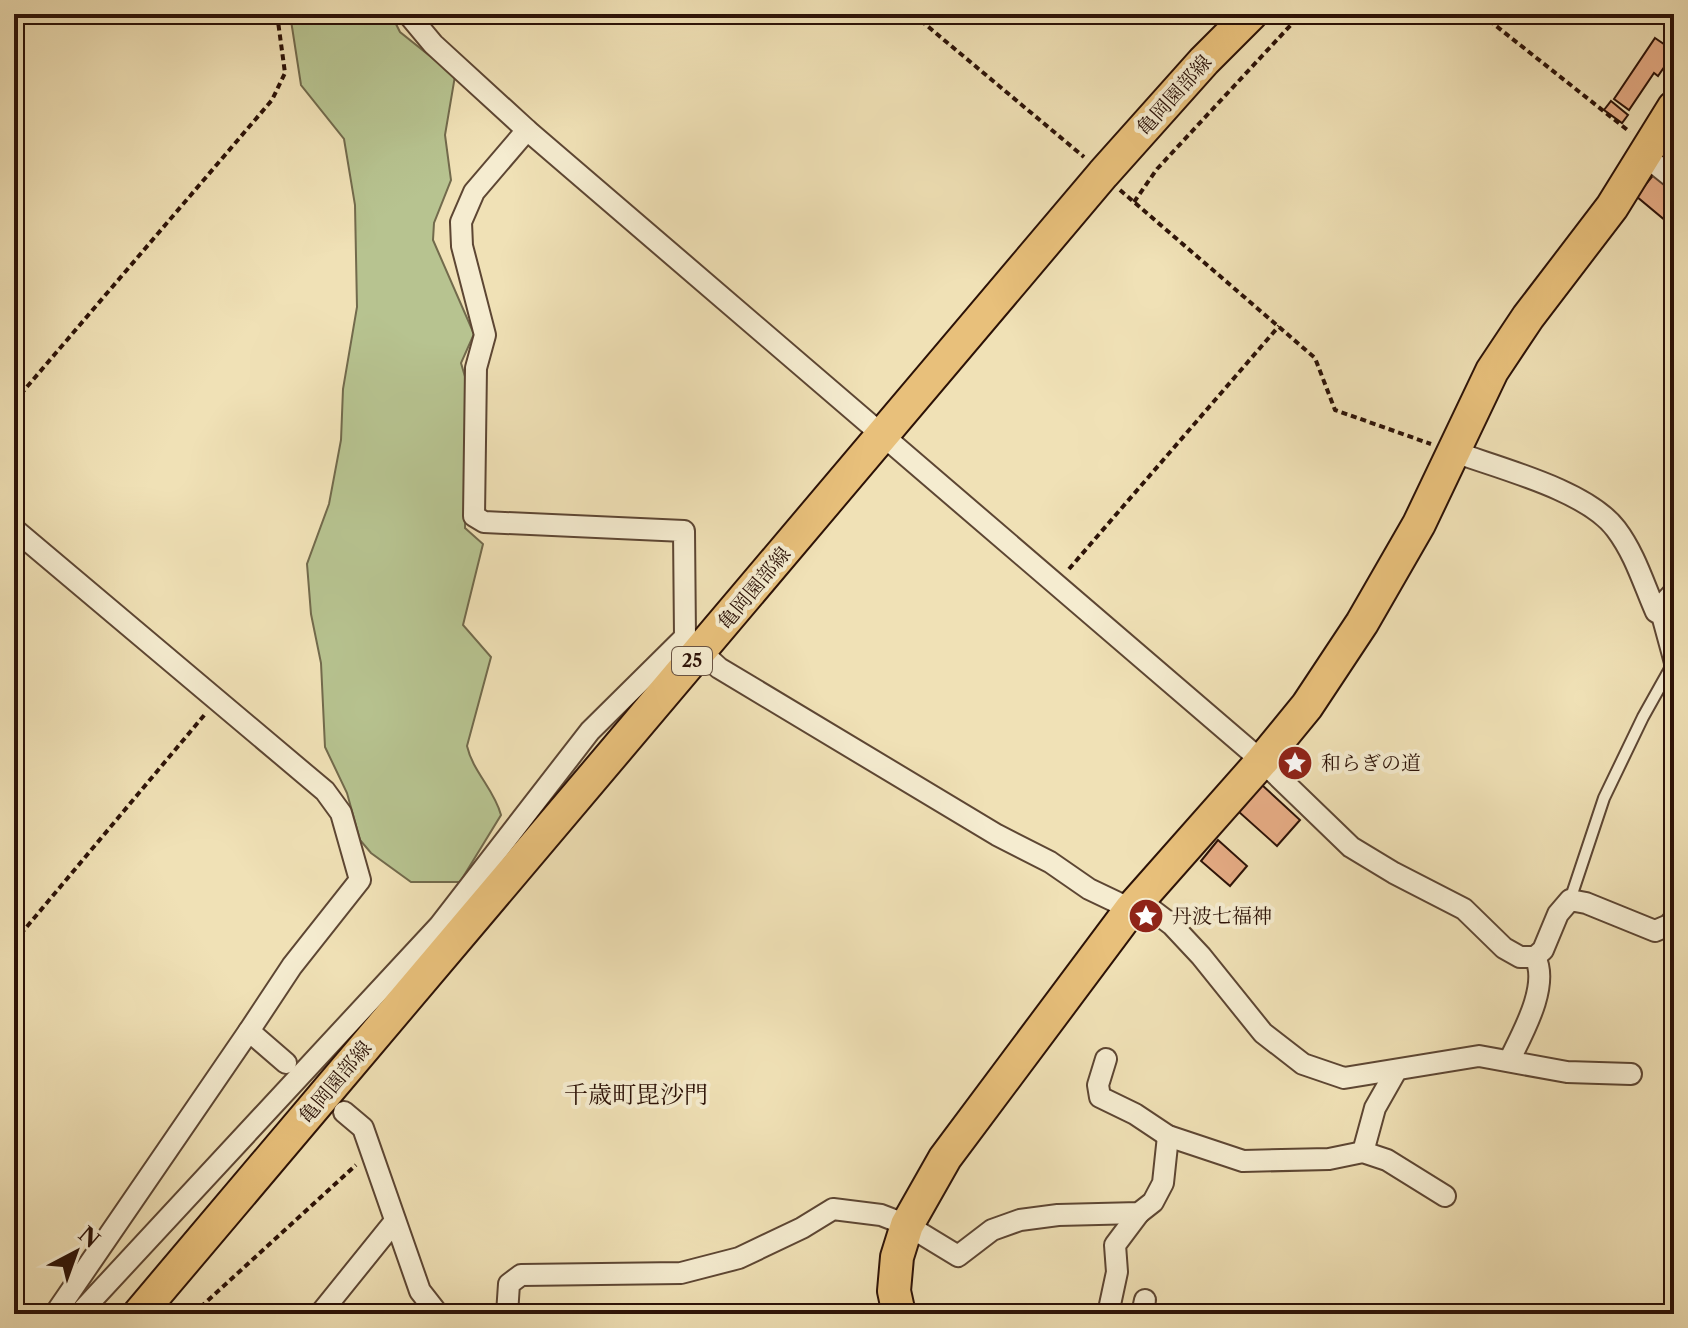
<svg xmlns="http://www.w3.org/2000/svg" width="1688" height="1328" font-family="'Libre Caslon Text','Noto Serif JP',serif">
	<rect width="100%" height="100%" fill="#f0e1b6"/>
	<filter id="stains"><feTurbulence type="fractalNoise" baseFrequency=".0025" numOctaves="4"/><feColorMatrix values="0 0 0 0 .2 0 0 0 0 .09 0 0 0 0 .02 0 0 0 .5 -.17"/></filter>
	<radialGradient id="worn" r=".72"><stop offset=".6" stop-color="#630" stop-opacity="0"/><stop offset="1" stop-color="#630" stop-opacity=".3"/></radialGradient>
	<path fill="#b7c390" stroke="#726a4c" stroke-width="2" d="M 290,14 L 391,14 L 400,32 L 455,76 L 445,135 L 451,180 L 434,223 L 433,240 L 474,334 L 461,363 L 466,380 L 465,528 L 483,544 L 463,625 L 491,657 L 467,746 C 473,772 494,789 501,815 L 460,882 L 411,882 L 371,853 L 360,840 L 347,793 L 325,747 L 321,663 L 311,614 L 307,564 L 329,504 L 341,440 L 343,389 L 357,307 L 355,205 L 344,139 L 301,85 Z"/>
	<g fill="#e6ac85" stroke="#2c1207" stroke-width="2">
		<path d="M 1655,38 L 1671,49 L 1665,57 L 1669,60 L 1658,76 L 1654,73 L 1629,110 L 1614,99 Z"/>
		<path d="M 1611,101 L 1628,115 L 1622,123 L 1604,110 Z"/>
		<path d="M 1655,173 L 1674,190 L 1674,212 L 1666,221 L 1636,196 Z"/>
		<path d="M 1262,785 L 1300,820 L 1277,846 L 1239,812 Z"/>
		<path d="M 1218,840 L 1247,866 L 1230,886 L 1201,861 Z"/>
	</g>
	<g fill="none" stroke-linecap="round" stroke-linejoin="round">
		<defs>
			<path id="lane" d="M 1570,900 L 1604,798 L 1643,717 L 1671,667 L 1656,612"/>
			<g id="street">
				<path d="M 408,14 L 433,44 L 527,130 L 1262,761 L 1351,847 L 1394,873 L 1464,909 L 1504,948 L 1520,957 L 1535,957 L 1543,950 L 1558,914 L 1570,900 L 1586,903 L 1655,931 L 1669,925 L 1674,919"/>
				<path d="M 527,130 L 474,192 L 461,222 L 462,246 L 485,335 L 476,368 L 474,516 L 484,522 L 684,531 L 685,637"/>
				<path d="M 1644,155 L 1674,179"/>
				<path d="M 1452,451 C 1498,468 1587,490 1616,529 C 1635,554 1644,585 1656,612 L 1674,592"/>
				<path d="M 14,529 L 325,791 L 341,813 L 360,880 L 292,966 L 249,1031 L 286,1063"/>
				<path d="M 1139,900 L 1172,925 L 1201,956 L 1263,1033 L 1303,1064 L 1344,1078 L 1479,1056 L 1567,1072 L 1631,1074"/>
				<path d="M 1106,1059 L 1098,1085 L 1100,1097 L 1135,1114 L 1168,1136 L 1243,1161 L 1329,1159 L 1363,1152 L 1387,1160 L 1445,1196"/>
				<path d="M 1509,1061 C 1522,1034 1550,986 1535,957"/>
				<path d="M 344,1112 L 363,1128 L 420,1291 L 438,1314"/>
				<path d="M 1363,1152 L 1375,1108 L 1396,1071"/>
				<path d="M 55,1314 L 249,1031"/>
				<path d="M 79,1314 L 439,926 L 590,731 L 685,637 L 719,668 L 997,835 L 1050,862 L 1089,889 L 1131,909"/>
				<path d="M 320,1314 L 395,1221"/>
				<path d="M 507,1314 L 509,1284 L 521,1275 L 681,1273 L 739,1258 L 802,1228 L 833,1209 L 881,1215 L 907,1225 L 958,1256 L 992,1230 L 1020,1220 L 1058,1215 L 1139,1213 L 1153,1202 L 1163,1183 L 1168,1136"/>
				<path d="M 1108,1314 L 1117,1272 L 1115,1245 L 1139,1213"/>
				<path d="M 1142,1314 L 1145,1300"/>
			</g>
			<g id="primary">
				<path d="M 139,1314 L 1103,174 L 1204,61 L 1251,14"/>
				<path d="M 899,1314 L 894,1291 L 897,1257 L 907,1225 L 945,1158 L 1131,909 L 1262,761 L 1307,706 L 1362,623 L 1419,524 L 1492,371 L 1528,317 L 1612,207 L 1674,107"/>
			</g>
		</defs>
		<use href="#lane" stroke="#5d4633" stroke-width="14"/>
		<use href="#street" stroke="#5d4633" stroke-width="24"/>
		<use href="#primary" stroke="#2c1207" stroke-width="36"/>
		<g stroke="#2c1207" stroke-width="4" stroke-dasharray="6 4" stroke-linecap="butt">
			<path d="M 913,14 L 1084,157"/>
			<path d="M 1481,14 L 1630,132"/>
			<path d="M 1120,190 L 1315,358 L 1335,410 L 1431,444"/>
			<path d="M 1134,202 L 1157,169 L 1301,14"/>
			<path d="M 14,402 L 272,100 L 285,73 L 277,14"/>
			<path d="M 1069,569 L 1279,326"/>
			<path d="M 14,942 L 206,713"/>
			<path d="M 193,1314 L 356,1165"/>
		</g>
		<use href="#lane" stroke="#f5ecd0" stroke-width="10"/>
		<use href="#street" stroke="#f5ecd0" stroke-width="20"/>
		<use href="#primary" stroke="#e8c07b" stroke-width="32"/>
	</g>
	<defs>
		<symbol id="sight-disc" viewBox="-11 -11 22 22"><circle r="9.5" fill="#8f2418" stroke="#f5ecd0"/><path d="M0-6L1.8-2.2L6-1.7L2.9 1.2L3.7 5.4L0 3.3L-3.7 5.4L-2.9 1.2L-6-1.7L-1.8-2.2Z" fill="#fff"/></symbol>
	</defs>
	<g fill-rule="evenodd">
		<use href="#sight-disc" x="1275" y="743" width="40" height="40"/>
		<use href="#sight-disc" x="1126" y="896" width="40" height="40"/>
	</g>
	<g text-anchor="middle" stroke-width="8" stroke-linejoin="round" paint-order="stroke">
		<rect fill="#f5ecd0" stroke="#685343" stroke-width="2" x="672" y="647" width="40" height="28" rx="6"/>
		<g font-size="18" font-weight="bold" fill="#2c1207">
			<text x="692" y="667">25</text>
		</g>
		<g font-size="20" fill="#2c1207" stroke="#f5ecd0">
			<text transform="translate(1174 95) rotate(-48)" y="7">亀岡園部線</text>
			<text transform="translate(754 588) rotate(-50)" y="7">亀岡園部線</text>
			<text transform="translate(335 1082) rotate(-50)" y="7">亀岡園部線</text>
		</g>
		<g font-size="20" fill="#2c1207" stroke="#f5ecd0" text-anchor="start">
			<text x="1321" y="770">和らぎの道</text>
			<text x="1172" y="923">丹波七福神</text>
		</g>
		<g font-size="24" fill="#2c1207" stroke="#f5ecd0">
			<text x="636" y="1103">千歳町毘沙門</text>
		</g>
	</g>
	<rect width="1688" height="1328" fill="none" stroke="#f0e1b6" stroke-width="48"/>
	<rect x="16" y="16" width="1656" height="1296" fill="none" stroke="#2c1207" stroke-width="4"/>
	<rect x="24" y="24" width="1640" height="1280" fill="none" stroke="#2c1207" stroke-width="2"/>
	<g transform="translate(76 1252) rotate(41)" stroke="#f5ecd0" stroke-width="6" paint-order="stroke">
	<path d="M0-6L14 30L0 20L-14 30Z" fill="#2c1207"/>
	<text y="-12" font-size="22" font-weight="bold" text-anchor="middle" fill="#2c1207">N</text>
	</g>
	<rect width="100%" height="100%" filter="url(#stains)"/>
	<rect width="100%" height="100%" fill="url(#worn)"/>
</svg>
